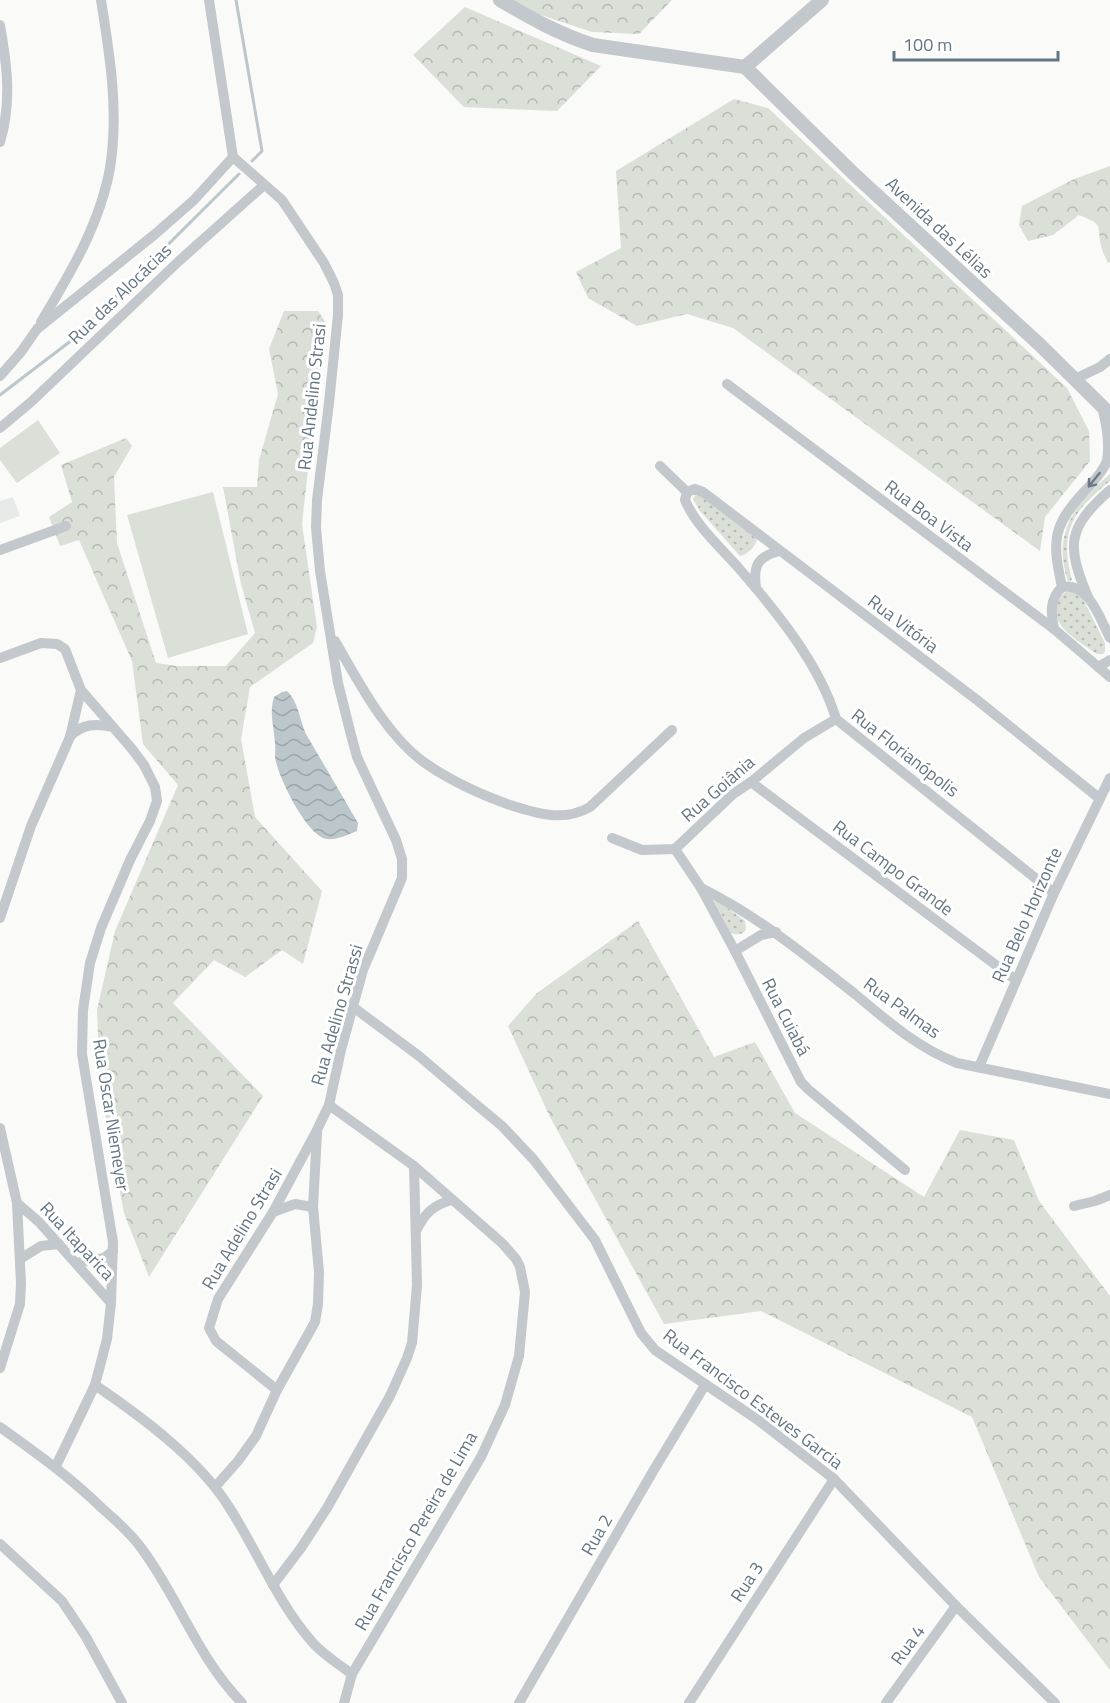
<svg xmlns="http://www.w3.org/2000/svg" width="1110" height="1703" font-family="'Titillium Web',sans-serif">
	<defs>
		<pattern id="grass-dots" width="8" height="8" patternUnits="userSpaceOnUse" patternTransform="scale(1.5)"><rect width="8" height="8" fill="#dadfd7"/><path d="M2 2h.1M6 6h.1" fill="none" stroke="#b4b9b4" stroke-width="1.8" stroke-linecap="round"/></pattern>
		<pattern id="forest-crowns" width="20" height="18" patternUnits="userSpaceOnUse" patternTransform="scale(1.5)"><rect width="20" height="18" fill="#dadfd7"/><path d="M2 6a3 3 0 1 1 6 0M12 15a3 3 0 1 1 6 0" fill="none" stroke="#b4b9b4"/></pattern>
		<pattern id="water-waves" width="16" height="10" patternUnits="userSpaceOnUse" patternTransform="scale(1.5)"><rect width="16" height="10" fill="#bbc7cb"/><path d="M0 5q4-4 8 0t8 0" fill="none" stroke="#9ca6aa"/></pattern>
	</defs>
	<rect width="100%" height="100%" fill="#fafaf8"/>
	<path fill="#e8e9e9" d="M 13,497 L 20,516 L 0,523 L 0,501 Z"/>
	<g fill="url(#grass-dots)">
		<path d="M 1110,474 L 1110,481 C 1072,512 1059,531 1072,580 L 1068,582 C 1052,532 1074,506 1110,474 Z"/>
		<path d="M 697,493 L 757,539 C 756,546 747,555 740,556 L 700,511 L 693,499 Z"/>
		<path d="M 1069,590 L 1082,597 L 1105,643 L 1105,652 L 1103,654 L 1097,654 C 1082,643 1050,627 1057,605 C 1059,598 1063,593 1069,590 Z"/>
		<path d="M 716,899 L 745,921 L 746,930 C 741,935 738,935 731,933 L 714,901 Z"/>
	</g>
	<g fill="url(#forest-crowns)">
		<path d="M 500,0 L 672,0 L 639,34 L 592,32 L 505,3 Z"/>
		<path d="M 465,7 L 601,66 L 557,111 L 464,107 L 413,55 Z"/>
		<path d="M 734,99 L 768,108 L 1067,388 L 1089,431 L 1090,461 L 1045,517 L 1040,551 L 733,328 L 687,314 L 637,326 L 588,298 L 576,272 L 621,248 L 616,171 Z"/>
		<path d="M 1110,166 L 1110,262 L 1108,263 C 1106,258 1103,253 1102,249 C 1095,225 1107,226 1079,215 L 1053,235 L 1028,241 L 1019,225 L 1022,206 L 1074,179 Z"/>
		<path d="M 284,311 L 318,311 L 328,326 L 315,405 L 302,524 L 317,627 L 313,643 L 250,687 L 241,739 L 255,817 L 322,891 L 303,964 L 282,950 L 245,977 L 214,960 L 173,1003 L 263,1096 L 149,1277 L 124,1213 L 100,1086 L 97,1010 L 115,931 L 178,785 L 143,744 L 132,661 L 79,540 L 60,546 L 49,517 L 72,502 L 61,465 L 126,438 L 132,446 L 114,477 L 117,543 L 156,663 L 177,666 L 226,666 L 255,633 L 241,584 L 223,487 L 257,487 L 259,460 L 278,394 L 269,349 Z"/>
		<path d="M 638,921 L 714,1057 L 755,1042 L 795,1113 L 924,1197 L 960,1130 L 1014,1140 L 1039,1201 L 1110,1296 L 1110,1670 L 1039,1577 L 972,1417 L 761,1311 L 664,1324 L 550,1117 L 508,1026 L 537,993 Z"/>
	</g>
	<g fill="#dadfd7">
		<path d="M 38,420 L 60,453 L 17,483 L 0,460 L 0,448 Z"/>
		<path d="M 213,492 L 248,634 L 168,658 L 127,515 Z"/>
	</g>
	<path fill="url(#water-waves)" d="M 287,691 C 298,701 300,721 306,734 L 358,823 L 357,831 C 347,835 332,843 321,837 C 303,826 281,782 276,762 C 274,756 276,749 275,743 C 274,727 269,714 274,697 L 282,692 Z"/>
	<g fill="none" stroke-linecap="round" stroke-linejoin="round">
		<g stroke="#bbc7cb" stroke-width="3">
			<path d="M 236,0 L 262,151 L 252,161"/>
			<path d="M 0,395 L 72,340 L 239,174"/>
		</g>
		<g stroke="#c3c8cc" stroke-width="10">
			<path d="M 0,25 C 7,65 12,102 0,142"/>
			<path d="M 233,157 L 282,200 L 324,263 L 334,283 L 338,295 L 338,315 L 329,403 L 317,500 L 316,528 L 320,571 L 338,683 L 351,735 L 357,757 L 396,840 L 402,859 L 402,878 L 363,970 L 341,1050 L 329,1105 L 317,1130 L 273,1212 L 218,1299 L 209,1328 L 216,1341 L 277,1390"/>
			<path d="M 41,322 C 70,274 100,224 110,168 C 119,112 110,56 101,0"/>
			<path d="M 0,376 L 21,352 L 37,329 L 154,235 L 194,200 L 233,157 L 209,0"/>
			<path d="M 1075,379 L 1100,367 L 1110,359"/>
			<path d="M 727,384 L 1054,629 L 1110,677"/>
			<path d="M 0,428 L 31,402 L 179,261 L 264,185"/>
			<path d="M 660,466 L 687,492"/>
			<path d="M 0,550 L 66,526"/>
			<path d="M 1062,587 C 1052,541 1052,526 1085,491 C 1093,482 1103,472 1107,461 C 1110,442 1106,423 1102,406"/>
			<path d="M 1062,587 C 1089,582 1100,619 1110,638"/>
			<path d="M 756,588 C 753,566 757,557 779,551"/>
			<path d="M 1088,597 C 1066,545 1067,528 1110,490"/>
			<path d="M 1054,629 C 1051,613 1049,600 1062,587"/>
			<path d="M 335,641 C 358,681 388,739 428,765 C 453,782 482,795 510,805 C 538,814 564,822 590,807 L 672,730"/>
			<path d="M 0,658 L 41,643 L 57,644 L 65,649 L 81,690 L 70,737 L 31,826 L 0,918"/>
			<path d="M 1098,667 L 1110,660"/>
			<path d="M 70,736 C 83,724 95,723 112,727"/>
			<path d="M 751,782 L 1016,980"/>
			<path d="M 612,838 L 642,850 L 675,849 L 733,794 L 751,782 L 804,738 L 836,719"/>
			<path d="M 675,849 L 701,888 L 735,951 L 801,1082 L 809,1090 L 905,1170"/>
			<path d="M 701,888 C 758,916 805,955 855,994 C 886,1020 918,1048 957,1063 L 1110,1094"/>
			<path d="M 1054,893 L 836,719 C 820,664 773,607 736,565 C 718,545 695,524 685,500 L 687,492 L 695,489 L 703,492 L 977,700 L 1099,798"/>
			<path d="M 735,951 L 761,935 L 776,932"/>
			<path d="M 353,1007 L 419,1056 L 472,1101 L 502,1126 L 534,1160 L 595,1240 L 641,1333 L 655,1350 L 758,1420 L 834,1479 L 956,1606 L 1055,1703"/>
			<path d="M 979,1067 L 1054,893 L 1110,778"/>
			<path d="M 329,1105 L 414,1166 L 502,1243 L 516,1259 L 520,1267 L 525,1292 L 519,1356 L 505,1405 L 481,1457 L 352,1674 L 344,1703"/>
			<path d="M 0,1128 L 17,1203 L 21,1283 L 20,1304 L 0,1368"/>
			<path d="M 17,1203 L 39,1222 L 111,1303"/>
			<path d="M 1074,1206 L 1095,1201 L 1110,1195"/>
			<path d="M 273,1212 L 295,1204 L 313,1207"/>
			<path d="M 416,1231 C 425,1213 433,1205 452,1200"/>
			<path d="M 20,1259 L 41,1246 L 59,1244"/>
			<path d="M 76,1263 L 104,1258 L 113,1251"/>
			<path d="M 95,1385 C 142,1417 199,1459 229,1507 C 258,1552 277,1602 313,1643 C 324,1655 338,1664 352,1674"/>
			<path d="M 0,1427 C 38,1454 70,1477 104,1510 C 118,1522 132,1535 142,1549 C 179,1599 198,1658 242,1703"/>
			<path d="M 56,1466 L 95,1385 L 107,1339 L 111,1303 L 113,1242 L 82,1054 L 83,1010 L 90,963 L 101,928 L 130,860 L 150,821 L 157,801 L 155,787 L 144,765 L 132,749 L 81,690"/>
			<path d="M 215,1487 L 238,1461 L 256,1436 L 277,1390 L 315,1322 L 318,1304 L 319,1272 L 313,1207 L 317,1133"/>
			<path d="M 0,1544 L 62,1601 L 86,1637 L 122,1703"/>
			<path d="M 273,1585 L 301,1548 L 327,1508 L 390,1396 L 407,1358 L 412,1343 L 417,1285 L 414,1166"/>
			<path d="M 519,1703 L 652,1473 L 705,1385"/>
			<path d="M 689,1703 L 834,1479"/>
			<path d="M 886,1703 L 956,1606"/>
		</g>
		<g stroke="#c3c8cc" stroke-width="14">
			<path d="M 500,0 C 530,18 559,34 593,45 L 745,67 L 822,0"/>
			<path d="M 745,67 L 856,176 L 1039,344 L 1110,414"/>
		</g>
	</g>
	<defs><path id="oneway-shaft" d="M-6 0H5M1.5-3L5.5 0L1.5 3" fill="none" stroke-width="1.6" stroke-linecap="round" stroke-linejoin="round" transform="scale(1.5)"/></defs>
	<use stroke="#6a7a87" href="#oneway-shaft" transform="translate(1094 480) rotate(129)"/>
	<g text-anchor="middle" stroke-width="6" stroke-linejoin="round" paint-order="stroke">
		<g font-size="18" fill="#657683" stroke="#fff">
			<text transform="translate(939 228) rotate(43)" y="6">Avenida das Lélias</text>
			<text transform="translate(120 294) rotate(-44)" y="6">Rua das Alocácias</text>
			<text transform="translate(312 397) rotate(-84)" y="6">Rua Andelino Strasi</text>
			<text transform="translate(929 516) rotate(37)" y="6">Rua Boa Vista</text>
			<text transform="translate(903 624) rotate(37)" y="6">Rua Vitória</text>
			<text transform="translate(905 753) rotate(38)" y="6">Rua Florianópolis</text>
			<text transform="translate(718 789) rotate(-41)" y="6">Rua Goiânia</text>
			<text transform="translate(893 868) rotate(37)" y="6">Rua Campo Grande</text>
			<text transform="translate(1027 915) rotate(-66)" y="6">Rua Belo Horizonte</text>
			<text transform="translate(902 1008) rotate(36)" y="6">Rua Palmas</text>
			<text transform="translate(337 1015) rotate(-74)" y="6">Rua Adelino Strassi</text>
			<text transform="translate(786 1017) rotate(63)" y="6">Rua Cuiabá</text>
			<text transform="translate(111 1115) rotate(81)" y="6">Rua Oscar Niemeyer</text>
			<text transform="translate(242 1229) rotate(-59)" y="6">Rua Adelino Strasi</text>
			<text transform="translate(77 1241) rotate(47)" y="6">Rua Itaparica</text>
			<text transform="translate(753 1399) rotate(37)" y="6">Rua Francisco Esteves Garcia</text>
			<text transform="translate(416 1531) rotate(-60)" y="6">Rua Francisco Pereira de Lima</text>
			<text transform="translate(597 1535) rotate(-60)" y="6">Rua 2</text>
			<text transform="translate(747 1582) rotate(-57)" y="6">Rua 3</text>
			<text transform="translate(908 1645) rotate(-54)" y="6">Rua 4</text>
		</g>
	</g>
	<path d="M894 51v9h164v-9" fill="none" stroke="#657683" stroke-width="3"/>
	<text x="903" y="51" font-size="18" fill="#657683" stroke="#ffffff" stroke-width="4.5" paint-order="stroke">100 m</text>
</svg>
